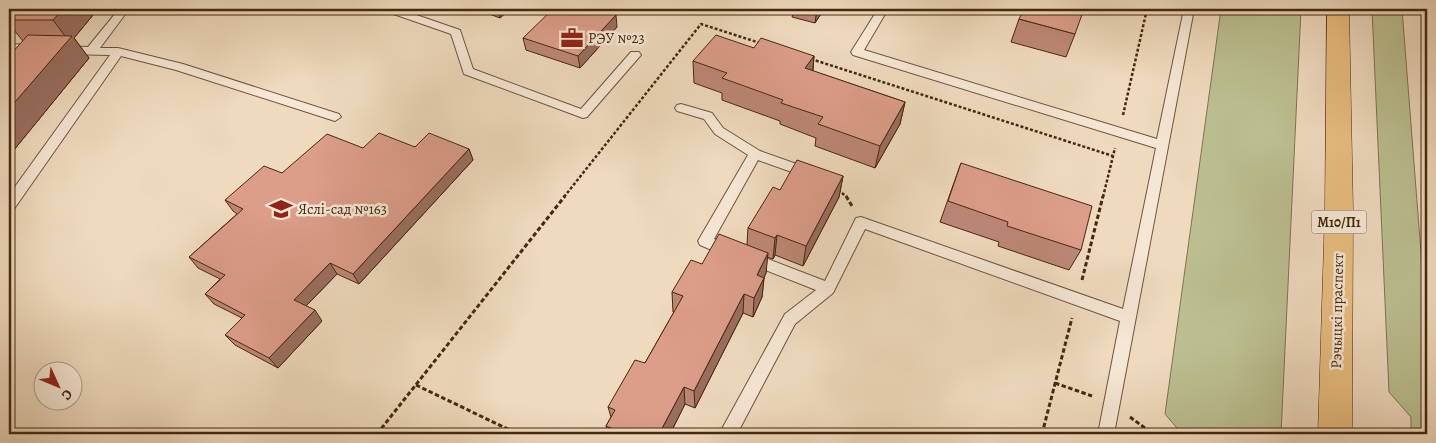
<svg xmlns="http://www.w3.org/2000/svg" width="1436" height="443" font-family="Alegreya,serif">
	<rect width="100%" height="100%" fill="#efdabe"/>
	<filter id="stains"><feTurbulence type="fractalNoise" baseFrequency=".004" numOctaves="4"/><feColorMatrix values="0 0 0 0 .2 0 0 0 0 .09 0 0 0 0 .02 0 0 0 .5 -.17"/></filter>
	<radialGradient id="worn" r=".72"><stop offset=".6" stop-color="#630" stop-opacity="0"/><stop offset="1" stop-color="#630" stop-opacity=".3"/></radialGradient>
	<g fill="#bbbf90" stroke="#807450">
		<path d="M 1221,9 L 1301,9 L 1281,434 L 1182,434 L 1165,414 Z"/>
		<path d="M 1372,9 L 1402,9 L 1427,330 L 1427,434 L 1411,434 L 1411,417 L 1389,392 Z"/>
	</g>
	<g fill="none" stroke-linecap="round" stroke-linejoin="round">
		<defs>
			<g id="service">
				<path d="M 119,9 L 129,9 L 100,48 L 118,48 L 183,64 L 339,114 L 341,117 L 335,121 L 176,70 L 121,56 L 14,209 L 9,210 L 9,195 L 110,55 L 64,54 L 58,50 L 64,46 L 88,47 Z"/>
				<path d="M 384,9 L 399,9 L 460,30 L 473,69 L 581,109 L 631,52 L 639,52 L 641,55 L 587,117 L 583,118 L 464,74 L 451,34 L 385,11 Z"/>
				<path d="M 878,9 L 888,9 L 864,50 L 1157,139 L 1184,9 L 1194,9 L 1114,434 L 1098,434 L 1120,321 L 865,229 L 833,293 L 795,324 L 737,434 L 721,434 L 723,427 L 785,314 L 816,290 L 745,262 L 743,258 L 745,254 L 750,252 L 755,254 L 825,281 L 856,218 L 861,217 L 1123,309 L 1156,148 L 853,55 L 851,52 Z"/>
				<path d="M 9,44 L 33,45 L 39,49 L 33,53 L 9,52 Z"/>
				<path d="M 681,104 L 712,113 L 723,128 L 760,151 L 808,168 L 810,171 L 808,174 L 803,176 L 758,160 L 714,239 L 735,247 L 737,251 L 735,255 C 725,258 710,249 700,245 L 698,241 L 748,155 L 715,134 L 704,119 L 677,111 L 675,108 L 677,105 Z"/>
			</g>
			<path id="primary" d="M 1327,9 L 1349,9 L 1353,211 L 1352,434 L 1318,434 L 1325,211 Z"/>
		</defs>
		<use href="#service" stroke="#70543c" stroke-width="2"/>
		<use href="#primary" stroke="#462810" stroke-width="1"/>
		<g stroke="#462810" stroke-width="2.5" stroke-dasharray="3 2" stroke-linecap="butt">
			<path d="M 1424,9 L 1427,36"/>
			<path d="M 811,59 L 1113,156"/>
			<path d="M 1123,115 L 1147,9"/>
			<path d="M 838,190 L 847,197"/>
			<path d="M 564,197 L 701,24 L 760,43"/>
			<path d="M 1103,197 L 1115,148"/>
		</g>
		<g stroke="#462810" stroke-width="3" stroke-dasharray="4.5 2.5" stroke-linecap="butt">
			<path d="M 846,196 L 852,206"/>
			<path d="M 1082,280 L 1103,196"/>
			<path d="M 1055,383 L 1092,396"/>
			<path d="M 416,385 L 518,434"/>
			<path d="M 1130,417 L 1153,434"/>
			<path d="M 377,434 L 565,196"/>
			<path d="M 1042,434 L 1072,318"/>
		</g>
		<use href="#service" fill="#f5e7d5" fill-rule="evenodd"/>
		<use href="#primary" fill="#e8bd7f" fill-rule="evenodd"/>
	</g>
	<g fill="#bd8776" stroke="#462810">
		<path d="M 98,9 L 74,38 L 89,58 L 9,156 L 9,57 L 23,41 L 9,24 L 9,16 Z"/>
		<path d="M 462,9 L 474,9 L 471,12 Z"/>
		<path d="M 476,9 L 510,9 L 500,18 Z"/>
		<path d="M 776,9 L 824,9 L 815,23 L 792,17 L 793,14 Z"/>
		<path d="M 1019,19 L 1075,34 L 1066,57 L 1011,42 Z"/>
		<path d="M 617,27 L 580,68 L 526,50 L 523,38 Z"/>
		<path d="M 754,48 L 814,56 L 813,71 L 905,102 L 900,124 L 875,168 L 815,146 L 816,138 L 780,124 L 780,121 L 722,100 L 722,93 L 694,83 L 693,61 Z"/>
		<path d="M 415,147 L 469,149 L 473,160 L 359,284 L 337,274 L 306,306 L 322,321 L 278,368 L 235,345 L 225,335 L 242,318 L 214,304 L 205,294 L 220,279 L 198,268 L 189,257 L 237,214 L 233,211 L 225,200 L 282,173 L 363,148 Z"/>
		<path d="M 961,163 L 1081,250 L 1069,270 L 998,246 L 999,242 L 940,222 Z"/>
		<path d="M 843,176 L 839,197 L 803,266 L 775,255 L 773,259 L 767,257 L 766,273 L 764,278 L 762,297 L 753,317 L 743,313 L 695,408 L 685,404 L 670,434 L 608,434 L 606,426 L 611,417 L 608,407 L 645,363 L 674,312 L 673,312 L 672,292 L 702,264 L 747,245 L 748,228 L 780,190 Z"/>
	</g>
	<g fill="#9a6e60" stroke="#462810">
		<path d="M 63,9 L 98,9 L 74,38 L 89,58 L 9,156 L 9,109 L 68,40 L 53,20 Z"/>
		<path d="M 498,9 L 510,9 L 500,18 Z"/>
		<path d="M 817,9 L 824,9 L 815,23 Z"/>
		<path d="M 616,15 L 617,27 L 580,68 L 578,56 Z"/>
		<path d="M 814,56 L 812,78 L 805,68 Z"/>
		<path d="M 905,102 L 900,124 L 875,168 L 880,146 Z"/>
		<path d="M 469,149 L 473,160 L 359,284 L 353,274 Z"/>
		<path d="M 843,176 L 839,197 L 803,266 L 806,246 Z"/>
		<path d="M 777,235 L 775,255 L 773,259 L 775,238 Z"/>
		<path d="M 768,253 L 766,273 L 755,295 L 757,275 Z"/>
		<path d="M 330,263 L 337,274 L 302,310 L 294,300 Z"/>
		<path d="M 764,278 L 762,297 L 753,317 L 754,298 Z"/>
		<path d="M 744,294 L 743,313 L 695,408 L 694,391 Z"/>
		<path d="M 315,310 L 322,321 L 278,368 L 269,358 Z"/>
		<path d="M 684,387 L 685,404 L 670,434 L 659,434 Z"/>
	</g>
	<g fill="#dc9d89" stroke="#462810">
		<path d="M 15,9 L 63,9 L 53,20 L 9,20 L 9,16 Z"/>
		<path d="M 553,9 L 595,9 L 616,15 L 578,56 L 523,38 Z"/>
		<path d="M 1024,9 L 1084,9 L 1075,34 L 1019,19 Z"/>
		<path d="M 28,35 L 72,36 L 9,109 L 9,56 Z"/>
		<path d="M 716,35 L 754,48 L 761,38 L 814,56 L 805,68 L 905,102 L 880,146 L 818,124 L 823,117 L 781,103 L 783,100 L 722,78 L 727,73 L 693,61 Z"/>
		<path d="M 379,133 L 415,147 L 429,133 L 469,149 L 353,274 L 330,263 L 294,300 L 315,310 L 269,358 L 225,335 L 245,315 L 205,294 L 225,275 L 189,257 L 243,209 L 225,200 L 264,166 L 282,173 L 327,134 L 363,148 Z"/>
		<path d="M 797,160 L 843,176 L 806,246 L 777,235 L 775,238 L 748,228 L 773,187 L 780,190 Z"/>
		<path d="M 961,163 L 1092,206 L 1081,250 L 1007,226 L 1008,222 L 948,201 Z"/>
		<path d="M 719,234 L 768,253 L 757,275 L 764,278 L 754,298 L 744,294 L 694,391 L 684,387 L 659,434 L 626,434 L 606,426 L 615,410 L 608,407 L 635,360 L 645,363 L 683,296 L 672,292 L 691,260 L 702,264 Z"/>
		<path d="M 790,430 L 798,434 L 789,434 Z"/>
	</g>
	<defs>
		<symbol id="office-bare" viewBox="-9 -9 18 18"><path d="M-6-3h4V-5.5h4V-3h4V5H-6ZM-1-4.5V-3h2v-1.5ZM-6 0V1H6V0Z" fill="#8f2418" stroke="#f5e7d5" stroke-width="2.5" paint-order="stroke"/></symbol>
		<symbol id="school-bare" viewBox="-9 -9 18 18"><path d="M0-5L7-2L0 1L-7-2ZM-4 1L0 2.5L4 1V4Q0 6-4 4Z" fill="#8f2418" stroke="#f5e7d5" stroke-width="2.5" paint-order="stroke"/></symbol>
	</defs>
	<g fill-rule="evenodd">
		<use href="#office-bare" x="556" y="22" width="32" height="32"/>
		<use href="#school-bare" x="265" y="193" width="32" height="32"/>
	</g>
	<g text-anchor="middle" stroke-width="5" stroke-linejoin="round" paint-order="stroke">
		<rect fill="#f5e7d5" stroke="#7a614b" stroke-width="1" x="1311.5" y="210.5" width="55" height="23" rx="4"/>
		<g font-size="14" font-weight="bold" fill="#462810">
			<text x="1339" y="227">М10/П1</text>
		</g>
		<g font-size="15" fill="#462810" stroke="#f5e7d5" text-anchor="start">
			<text x="588" y="43">РЭУ №23</text>
			<text x="298" y="214">Яслі-сад №163</text>
		</g>
		<g font-size="15" fill="#462810" stroke="#f5e7d5">
			<text transform="translate(1337 311) rotate(-89)" y="5">Рэчыцкі праспект</text>
		</g>
	</g>
	<rect width="1436" height="443" fill="none" stroke="#efdabe" stroke-width="30"/>
	<rect x="10" y="10" width="1416" height="423" fill="none" stroke="#462810" stroke-width="2.5"/>
	<rect x="15" y="15" width="1406" height="413" fill="none" stroke="#462810"/>
	<g transform="translate(58 386) rotate(134)"><circle r="24" fill="#f5e7d5" stroke="#af9b86"/>
	<path d="M0-4L9 19L0 12L-9 19Z" fill="#8f2418"/>
	<text y="-8" font-size="14" font-weight="bold" text-anchor="middle" fill="#462810">С</text>
	</g>
	<rect width="100%" height="100%" filter="url(#stains)"/>
	<rect width="100%" height="100%" fill="url(#worn)"/>
</svg>
